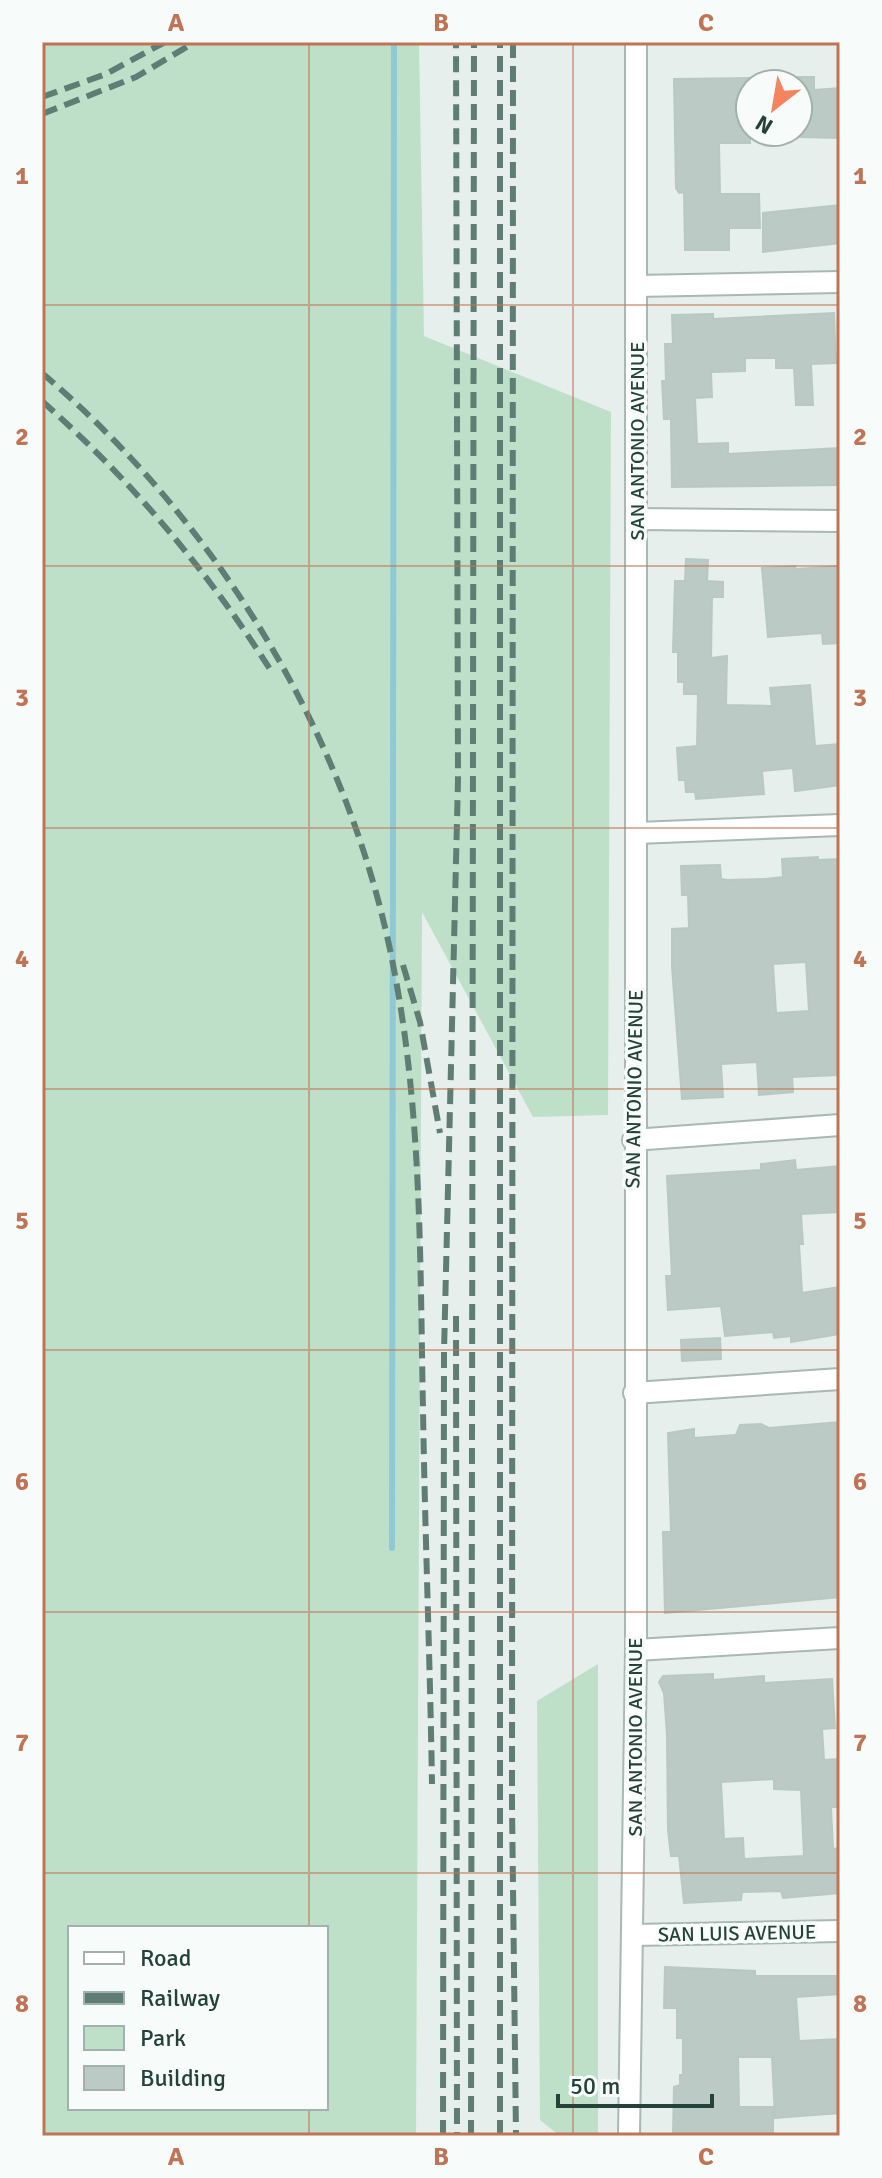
<svg xmlns="http://www.w3.org/2000/svg" width="882" height="2178" font-family="Signika,sans-serif">
	<rect width="100%" height="100%" fill="#e6efeb"/>
	<g fill="#bfe0c8" fill-rule="evenodd">
		<path d="M 42,42 L 419,42 L 424,336 L 611,412 L 608,1115 L 533,1117 L 422,912 L 416,2136 L 42,2136 ZM 70,1928 L 326,1928 L 326,2108 L 70,2108 Z"/>
		<path d="M 598,1664 L 598,2136 L 560,2136 L 540,2120 L 537,1701 Z"/>
	</g>
	<g fill="none" stroke-linecap="round" stroke-linejoin="round">
		<path stroke="#8ec9d4" stroke-width="6" d="M 392,1548 L 394,42"/>
	</g>
	<g fill="#bbcac4" stroke="#b8c9c2" stroke-width="2" fill-rule="evenodd">
		<path d="M 798,77 L 814,77 L 814,90 L 840,88 L 840,138 L 798,137 Z"/>
		<path d="M 750,78 L 750,143 L 719,143 L 720,194 L 759,194 L 760,228 L 729,228 L 729,250 L 685,250 L 684,192 L 679,193 L 676,188 L 674,79 Z"/>
		<path d="M 840,205 L 840,243 L 763,252 L 763,213 Z"/>
		<path d="M 834,313 L 836,363 L 811,364 L 813,405 L 796,405 L 794,368 L 776,368 L 776,358 L 745,358 L 745,371 L 711,372 L 712,397 L 695,398 L 697,444 L 728,443 L 728,454 L 840,448 L 840,485 L 672,487 L 671,419 L 664,419 L 662,381 L 666,381 L 665,344 L 673,344 L 672,315 L 713,314 L 713,319 Z"/>
		<path d="M 686,559 L 708,560 L 707,581 L 723,582 L 723,597 L 712,597 L 711,658 L 727,656 L 726,705 L 772,706 L 770,688 L 810,685 L 815,746 L 840,744 L 840,785 L 795,791 L 793,768 L 762,771 L 764,794 L 696,799 L 695,792 L 686,792 L 685,780 L 679,780 L 677,748 L 697,746 L 698,694 L 684,694 L 684,682 L 678,682 L 678,652 L 673,652 L 675,581 L 685,581 Z"/>
		<path d="M 795,566 L 796,569 L 840,566 L 840,643 L 823,644 L 822,633 L 768,637 L 762,568 Z"/>
		<path d="M 818,857 L 818,860 L 840,859 L 838,1075 L 792,1077 L 793,1092 L 759,1095 L 757,1062 L 721,1064 L 723,1097 L 682,1099 L 672,967 L 672,929 L 689,928 L 688,895 L 682,895 L 681,866 L 720,865 L 721,879 L 727,880 L 765,879 L 783,877 L 782,859 ZM 806,962 L 809,1011 L 776,1013 L 773,964 Z"/>
		<path d="M 795,1160 L 796,1170 L 840,1166 L 840,1212 L 801,1214 L 803,1244 L 799,1244 L 802,1293 L 840,1287 L 840,1334 L 791,1342 L 791,1336 L 774,1338 L 773,1332 L 725,1336 L 721,1306 L 668,1310 L 666,1276 L 672,1276 L 667,1176 L 761,1170 L 761,1164 Z"/>
		<path d="M 720,1338 L 721,1359 L 682,1361 L 681,1340 Z"/>
		<path d="M 840,1422 L 840,1597 L 665,1613 L 663,1532 L 671,1532 L 668,1433 L 694,1429 L 694,1438 L 736,1435 L 740,1425 L 761,1424 L 769,1428 Z"/>
		<path d="M 713,1674 L 713,1680 L 764,1676 L 764,1683 L 832,1679 L 835,1728 L 822,1729 L 824,1760 L 838,1759 L 840,1807 L 831,1807 L 833,1849 L 840,1848 L 840,1893 L 783,1898 L 781,1891 L 742,1892 L 741,1900 L 684,1903 L 679,1856 L 671,1856 L 668,1830 L 667,1735 L 664,1693 L 659,1682 L 663,1676 ZM 774,1779 L 774,1789 L 801,1790 L 804,1856 L 744,1859 L 743,1838 L 724,1839 L 721,1782 Z"/>
		<path d="M 665,1967 L 755,1971 L 755,1976 L 840,1976 L 840,1994 L 796,1997 L 799,2041 L 840,2039 L 840,2113 L 775,2118 L 772,2057 L 738,2057 L 739,2107 L 773,2107 L 773,2136 L 673,2136 L 674,2087 L 680,2085 L 680,2075 L 683,2075 L 683,2038 L 677,2038 L 677,2008 L 664,2008 Z"/>
	</g>
	<g fill="none" stroke-linecap="round" stroke-linejoin="round">
		<defs>
			<g id="street">
				<path d="M 637,286 L 840,282"/>
				<path d="M 638,519 L 840,521"/>
				<path d="M 637,833 L 840,825"/>
				<path d="M 633,1140 L 840,1125"/>
				<path d="M 634,1393 L 840,1379"/>
				<path d="M 636,1650 L 840,1638"/>
				<path d="M 634,1935 L 840,1931"/>
				<path d="M 629,2136 L 636,1650 L 636,42"/>
			</g>
		</defs>
		<use href="#street" stroke="#a8b8b2" stroke-width="24"/>
		<use href="#street" stroke="#fff" stroke-width="20"/>
		<g stroke="#5f7d75" stroke-width="6" stroke-dasharray="16 8" stroke-linecap="butt">
			<path d="M 513,42 L 512,1804 L 516,2136"/>
			<path d="M 42,97 L 106,74 L 165,42"/>
			<path d="M 42,114 L 136,77 L 195,42"/>
			<path d="M 42,373 C 220,524 353,744 395,975 C 422,1118 420,1265 423,1410 C 425,1534 430,1659 432,1784"/>
			<path d="M 42,401 C 132,481 209,572 273,674"/>
			<path d="M 403,965 L 420,1022 L 440,1133"/>
			<path d="M 456,1316 L 457,2136"/>
			<path d="M 443,2136 L 444,1352 L 458,780 L 456,42"/>
			<path d="M 471,2136 L 474,42"/>
			<path d="M 500,2136 L 500,42"/>
		</g>
	</g>
	<path fill="none" stroke="#c07456" stroke-width="2" stroke-opacity="0.55" d="M 309,42 L 309,1928M 573,42 L 573,2136M 42,305 L 840,305M 42,566 L 840,566M 42,828 L 840,828M 42,1089 L 840,1089M 42,1350 L 840,1350M 42,1612 L 840,1612M 42,1873 L 840,1873M 309,2108 L 309,2136"/>
	<g text-anchor="middle" stroke-width="7" stroke-linejoin="round" paint-order="stroke">
		<g font-size="20" fill="#24423a" stroke="#f7fbf9">
			<text transform="translate(637 441) rotate(-90)" y="7">SAN ANTONIO AVENUE</text>
			<text transform="translate(634 1089) rotate(-89)" y="7">SAN ANTONIO AVENUE</text>
			<text transform="translate(635 1737) rotate(-90)" y="7">SAN ANTONIO AVENUE</text>
			<text transform="translate(737 1933) rotate(-1)" y="7">SAN LUIS AVENUE</text>
		</g>
	</g>
	<rect width="882" height="2178" fill="none" stroke="#f7fbf9" stroke-width="88"/>
	<rect x="68" y="1926" width="260" height="184" fill="#f7fbf9" stroke="#a3b1ad" stroke-width="2"/>
	<rect x="84" y="1952" width="40" height="12" fill="#ffffff" stroke="#a3b1ad" stroke-width="2"/>
	<text x="140" y="1966" font-size="24" fill="#24423a">Road</text>
	<rect x="84" y="1992" width="40" height="12" fill="#5f7d75" stroke="#a3b1ad" stroke-width="2"/>
	<text x="140" y="2006" font-size="24" fill="#24423a">Railway</text>
	<rect x="84" y="2026" width="40" height="24" fill="#bfe0c8" stroke="#a3b1ad" stroke-width="2"/>
	<text x="140" y="2046" font-size="24" fill="#24423a">Park</text>
	<rect x="84" y="2066" width="40" height="24" fill="#bbcac4" stroke="#a3b1ad" stroke-width="2"/>
	<text x="140" y="2086" font-size="24" fill="#24423a">Building</text>
	<g transform="translate(774 108) rotate(211)"><circle r="38" fill="#f7fbf9" stroke="#a3b1ad" stroke-width="2"/>
	<path d="M0-6L14 30L0 20L-14 30Z" fill="#f4845f"/>
	<text y="-12" font-size="22" font-weight="bold" text-anchor="middle" fill="#24423a">N</text>
	</g>
	<path d="M558 2094v12h154v-12" fill="none" stroke="#24423a" stroke-width="4"/>
	<text x="570" y="2094" font-size="24" fill="#24423a" stroke="#f7fbf9" stroke-width="6" paint-order="stroke">50 m</text>
	<rect x="44" y="44" width="794" height="2090" fill="none" stroke="#c07456" stroke-width="3"/>
	<g font-size="26" text-anchor="middle" font-weight="bold" fill="#c07456">
		<text x="176" y="31">A</text>
		<text x="441" y="31">B</text>
		<text x="706" y="31">C</text>
		<text x="22" y="184">1</text>
		<text x="860" y="184">1</text>
		<text x="22" y="445">2</text>
		<text x="860" y="445">2</text>
		<text x="22" y="706">3</text>
		<text x="860" y="706">3</text>
		<text x="22" y="967">4</text>
		<text x="860" y="967">4</text>
		<text x="22" y="1229">5</text>
		<text x="860" y="1229">5</text>
		<text x="22" y="1490">6</text>
		<text x="860" y="1490">6</text>
		<text x="22" y="1751">7</text>
		<text x="860" y="1751">7</text>
		<text x="22" y="2012">8</text>
		<text x="860" y="2012">8</text>
		<text x="176" y="2165">A</text>
		<text x="441" y="2165">B</text>
		<text x="706" y="2165">C</text>
	</g>
</svg>
